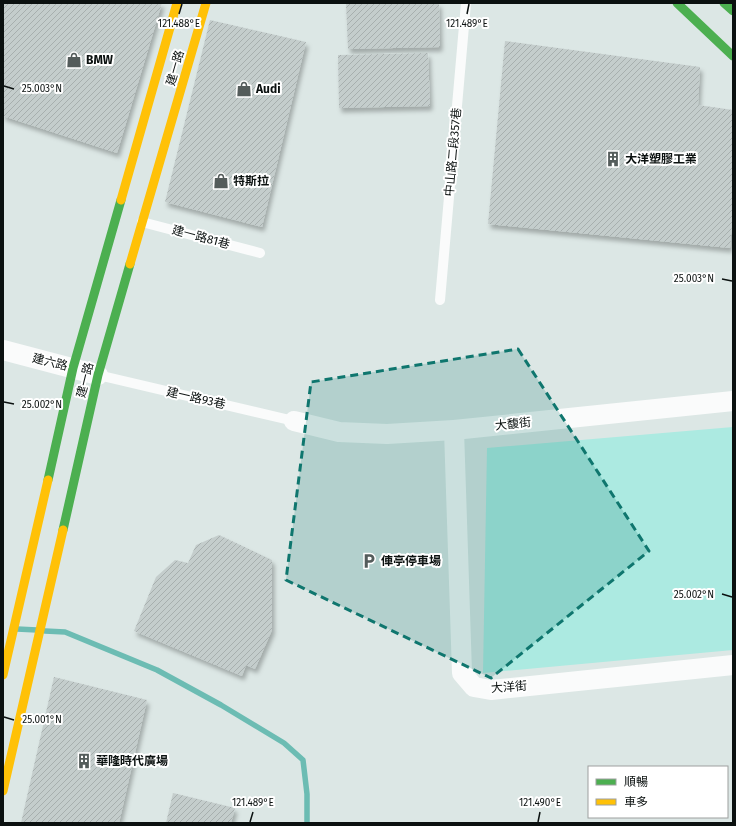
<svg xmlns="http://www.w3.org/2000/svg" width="736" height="826" font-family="'Fira Sans','Noto Sans TC',sans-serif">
	<defs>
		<pattern id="building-hatch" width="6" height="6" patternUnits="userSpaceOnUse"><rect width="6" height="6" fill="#c4cdcc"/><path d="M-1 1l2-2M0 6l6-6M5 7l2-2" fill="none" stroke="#a7afae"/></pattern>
		<filter id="shadow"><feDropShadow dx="2.5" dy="4.5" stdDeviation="2" flood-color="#0004"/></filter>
	</defs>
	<rect width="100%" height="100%" fill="#dce7e5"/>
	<path fill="#aceae1" d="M 733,427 L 733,650 L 483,673 L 487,448 Z"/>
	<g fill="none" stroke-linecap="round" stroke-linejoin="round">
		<g stroke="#6cbcb3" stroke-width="5.5">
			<path d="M 17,629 L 37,630"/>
			<path d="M 45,631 L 65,632 L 157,670 L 221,705 L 284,743 L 303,760 L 307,794 L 307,823"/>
		</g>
	</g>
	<g fill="url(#building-hatch)" filter="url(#shadow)">
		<path d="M 3,3 L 162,3 L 117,153 L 3,116 Z"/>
		<path d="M 346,3 L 439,3 L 440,47 L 348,49 Z"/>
		<path d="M 210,20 L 306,42 L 262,227 L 165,202 Z"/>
		<path d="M 505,41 L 700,67 L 698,105 L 733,110 L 733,209 L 730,248 L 488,224 Z"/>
		<path d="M 428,53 L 430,106 L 339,108 L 338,55 Z"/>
		<path d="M 219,535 L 272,560 L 272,630 L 255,669 L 246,665 L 242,676 L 134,631 L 156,577 L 175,560 L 188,563 L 196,545 Z"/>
		<path d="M 54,677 L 147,700 L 119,823 L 21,823 Z"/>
		<path d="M 173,793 L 235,808 L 231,823 L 166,823 Z"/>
	</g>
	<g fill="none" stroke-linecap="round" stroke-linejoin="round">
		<g stroke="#fafbfb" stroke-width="10">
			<path d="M 142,222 L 260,253"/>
			<path d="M 440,300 L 466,3"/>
			<path d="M 98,375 L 294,421"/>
		</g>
		<g stroke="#fafbfb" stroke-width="20">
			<path d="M 3,350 L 98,375"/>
			<path d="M 294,421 L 339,432 L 387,434 L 454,430 L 733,401"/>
			<path d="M 454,430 L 462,673 L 474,687 L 491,690 L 733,665"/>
		</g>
		<g stroke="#4caf50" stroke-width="9">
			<path d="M 677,3 L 733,56"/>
			<path d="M 724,3 L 733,11"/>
			<path d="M 48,480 L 73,368 L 121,200"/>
			<path d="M 63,530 L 98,375 L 130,264"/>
		</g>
		<g stroke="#ffc107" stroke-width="9">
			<path d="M 121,200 L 177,3"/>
			<path d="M 130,264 L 206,3"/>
			<path d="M 3,675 L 48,480"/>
			<path d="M 3,791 L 63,530"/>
		</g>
	</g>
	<path fill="#0f766e" fill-opacity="0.2" stroke="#0f766e" stroke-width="3" stroke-dasharray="8 5" stroke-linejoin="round" d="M 518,349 L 649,551 L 491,678 L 286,580 L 311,382 Z"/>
	<path fill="none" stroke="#0b1110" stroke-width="1.5" d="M 179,14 L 182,4M 467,14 L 469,4M 4,86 L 14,89M 722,279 L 732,281M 4,402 L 14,404M 722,594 L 732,597M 4,717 L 14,720M 250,822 L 253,812M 538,822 L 540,812"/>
	<defs>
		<symbol id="shop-bare" viewBox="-9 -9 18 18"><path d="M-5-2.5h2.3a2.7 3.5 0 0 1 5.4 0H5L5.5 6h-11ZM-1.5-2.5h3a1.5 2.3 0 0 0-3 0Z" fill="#545c5b" stroke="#fff" stroke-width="2.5" paint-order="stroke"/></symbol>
		<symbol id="building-bare" viewBox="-9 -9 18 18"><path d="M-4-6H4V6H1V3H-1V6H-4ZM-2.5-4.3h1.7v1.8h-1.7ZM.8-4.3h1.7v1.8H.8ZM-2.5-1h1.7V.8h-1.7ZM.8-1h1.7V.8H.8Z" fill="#545c5b" stroke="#fff" stroke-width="2.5" paint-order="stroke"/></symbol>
		<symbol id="parking-bare" viewBox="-9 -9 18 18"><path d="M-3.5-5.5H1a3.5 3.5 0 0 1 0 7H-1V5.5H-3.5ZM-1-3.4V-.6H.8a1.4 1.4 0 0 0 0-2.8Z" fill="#545c5b" stroke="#fff" stroke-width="2.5" paint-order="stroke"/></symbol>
	</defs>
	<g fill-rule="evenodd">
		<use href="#shop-bare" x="63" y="49" width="22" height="22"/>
		<use href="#shop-bare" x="233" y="78" width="22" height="22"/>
		<use href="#building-bare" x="602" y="148" width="22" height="22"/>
		<use href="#shop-bare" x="210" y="170" width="22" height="22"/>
		<use href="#parking-bare" x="358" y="550" width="22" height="22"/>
		<use href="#building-bare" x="73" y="750" width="22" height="22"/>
	</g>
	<g text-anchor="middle" stroke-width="4" stroke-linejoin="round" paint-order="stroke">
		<g font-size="12" font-weight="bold" fill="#0b1110" stroke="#fff" text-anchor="start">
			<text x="86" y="64">BMW</text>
			<text x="256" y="93">Audi</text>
			<text x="625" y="163">大洋塑膠工業</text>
			<text x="233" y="185">特斯拉</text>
			<text x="381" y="565">俥亭停車場</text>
			<text x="96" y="765">華隆時代廣場</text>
		</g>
		<g font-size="12" fill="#0b1110" stroke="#fff">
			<text transform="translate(175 68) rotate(-74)" y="4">建一路</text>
			<text transform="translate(453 152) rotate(-85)" y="4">中山路二段357巷</text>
			<text transform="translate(201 237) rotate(15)" y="4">建一路81巷</text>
			<text transform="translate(50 362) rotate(14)" y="4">建六路</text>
			<text transform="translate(85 380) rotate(-76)" y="4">建一路</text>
			<text transform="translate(196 398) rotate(13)" y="4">建一路93巷</text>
			<text transform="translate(513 424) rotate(-6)" y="4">大馥街</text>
			<text transform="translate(509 687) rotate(-4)" y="4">大洋街</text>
		</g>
	</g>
	<g font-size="10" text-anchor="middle" fill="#0b1110" stroke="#fff" stroke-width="4" stroke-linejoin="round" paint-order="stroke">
		<text x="179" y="27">121.488°E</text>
		<text x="467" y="27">121.489°E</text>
		<text x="42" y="92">25.003°N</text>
		<text x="694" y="282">25.003°N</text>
		<text x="42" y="408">25.002°N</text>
		<text x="694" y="598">25.002°N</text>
		<text x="42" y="723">25.001°N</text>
		<text x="253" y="806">121.489°E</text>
		<text x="540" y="806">121.490°E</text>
	</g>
	<rect width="736" height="826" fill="none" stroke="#0b1110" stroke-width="8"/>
	<rect x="588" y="766" width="140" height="52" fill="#ffffff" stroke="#9da09f"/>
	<rect x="596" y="779" width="20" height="6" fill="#4caf50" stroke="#9da09f"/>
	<text x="624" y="786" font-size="12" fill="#0b1110">順暢</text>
	<rect x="596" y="799" width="20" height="6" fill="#ffc107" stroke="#9da09f"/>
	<text x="624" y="806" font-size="12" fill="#0b1110">車多</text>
</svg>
